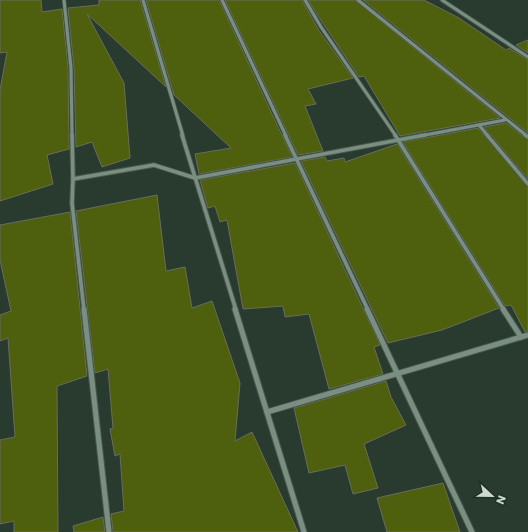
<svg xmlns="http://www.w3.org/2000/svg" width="528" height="532" font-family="Poppins,sans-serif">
	<rect width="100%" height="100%" fill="#293b2f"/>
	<g fill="#4e5f0e" stroke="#686e5a">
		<path d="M 0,0 L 41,0 L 42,12 L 62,9 L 68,68 L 69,149 L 47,155 L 53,184 L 0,201 L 0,90 L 7,52 L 0,53 Z"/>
		<path d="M 99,0 L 140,0 L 166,87 L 87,14 L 124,83 L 130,158 L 102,167 L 92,142 L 76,147 L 74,68 L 68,8 L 99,5 Z"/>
		<path d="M 146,0 L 219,0 L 292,157 L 199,174 L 195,154 L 231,148 L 174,95 Z"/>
		<path d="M 225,0 L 302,0 L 318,29 L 353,78 L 308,89 L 316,104 L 305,106 L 323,151 L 298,155 Z"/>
		<path d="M 308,0 L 355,0 L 500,118 L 400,136 L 364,76 L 359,77 L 324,25 Z"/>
		<path d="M 363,0 L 424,0 L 459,18 L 506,50 L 509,48 L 528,60 L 528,133 Z"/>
		<path d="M 528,40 L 528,53 L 516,45 Z"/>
		<path d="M 506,123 L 528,140 L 528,179 L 484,127 Z"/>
		<path d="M 478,128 L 528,187 L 528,331 L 525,332 L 511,305 L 505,306 L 403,142 Z"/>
		<path d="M 397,144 L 499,308 L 442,330 L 388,343 L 301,161 L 325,157 L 327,161 L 344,158 L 345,162 Z"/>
		<path d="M 295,163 L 380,345 L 374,347 L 383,374 L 329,389 L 309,314 L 285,317 L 283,306 L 243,309 L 227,220 L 220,222 L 215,206 L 208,208 L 200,180 Z"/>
		<path d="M 157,195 L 166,271 L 185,267 L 192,308 L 212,301 L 240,383 L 235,441 L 252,432 L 298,532 L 113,532 L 111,514 L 124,511 L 120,454 L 115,456 L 110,429 L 113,428 L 108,369 L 95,373 L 76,211 Z"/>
		<path d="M 70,212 L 87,376 L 57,386 L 58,532 L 14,532 L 14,521 L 0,524 L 0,440 L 15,437 L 8,338 L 0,341 L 0,315 L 11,311 L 0,260 L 0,225 Z"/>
		<path d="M 386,381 L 391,397 L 406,425 L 364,444 L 378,488 L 353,494 L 345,465 L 309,473 L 294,408 Z"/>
		<path d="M 443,483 L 460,532 L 387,532 L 377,498 Z"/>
		<path d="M 103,517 L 105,532 L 74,532 L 73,526 Z"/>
	</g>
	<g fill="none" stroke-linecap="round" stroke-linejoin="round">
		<defs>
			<g id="street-far2">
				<path d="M 64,0 L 71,68 L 72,136"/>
				<path d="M 143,0 L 183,136"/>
				<path d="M 222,0 L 286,136"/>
				<path d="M 305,0 L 321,27 L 396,136"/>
				<path d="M 358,0 L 527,136"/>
				<path d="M 442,0 L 528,57"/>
				<path d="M 479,125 L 488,136"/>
				<path d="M 420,136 L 505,120"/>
			</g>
			<g id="street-far1">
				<path d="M 72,135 L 73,179 L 154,165 L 195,178 L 425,135"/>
				<path d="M 182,135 L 236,310"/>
				<path d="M 285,135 L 368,310"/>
				<path d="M 395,135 L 504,310"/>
				<path d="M 487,135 L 528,184"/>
				<path d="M 525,135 L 528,137"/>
				<path d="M 73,179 L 72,203 L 84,310"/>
			</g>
			<g id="street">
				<path d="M 84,309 L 109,532"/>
				<path d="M 235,309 L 304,532"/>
				<path d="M 367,309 L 472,532"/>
				<path d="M 503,309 L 521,337"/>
				<path d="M 267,412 L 528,335"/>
			</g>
		</defs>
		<use href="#street-far2" stroke="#49594e" stroke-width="4.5"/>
		<use href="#street-far1" stroke="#49594e" stroke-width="5.5"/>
		<use href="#street" stroke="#49594e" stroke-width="7"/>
		<use href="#street-far2" stroke="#7a8f81" stroke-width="3"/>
		<use href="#street-far1" stroke="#7a8f81" stroke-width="3.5"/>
		<use href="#street" stroke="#7a8f81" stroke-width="5"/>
	</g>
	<g transform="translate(492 496) rotate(112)" stroke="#1f3125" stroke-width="3" paint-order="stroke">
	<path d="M0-3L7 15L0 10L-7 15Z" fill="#cdd8d0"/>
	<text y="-6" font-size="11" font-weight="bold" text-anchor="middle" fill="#cdd8d0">N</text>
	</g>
</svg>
